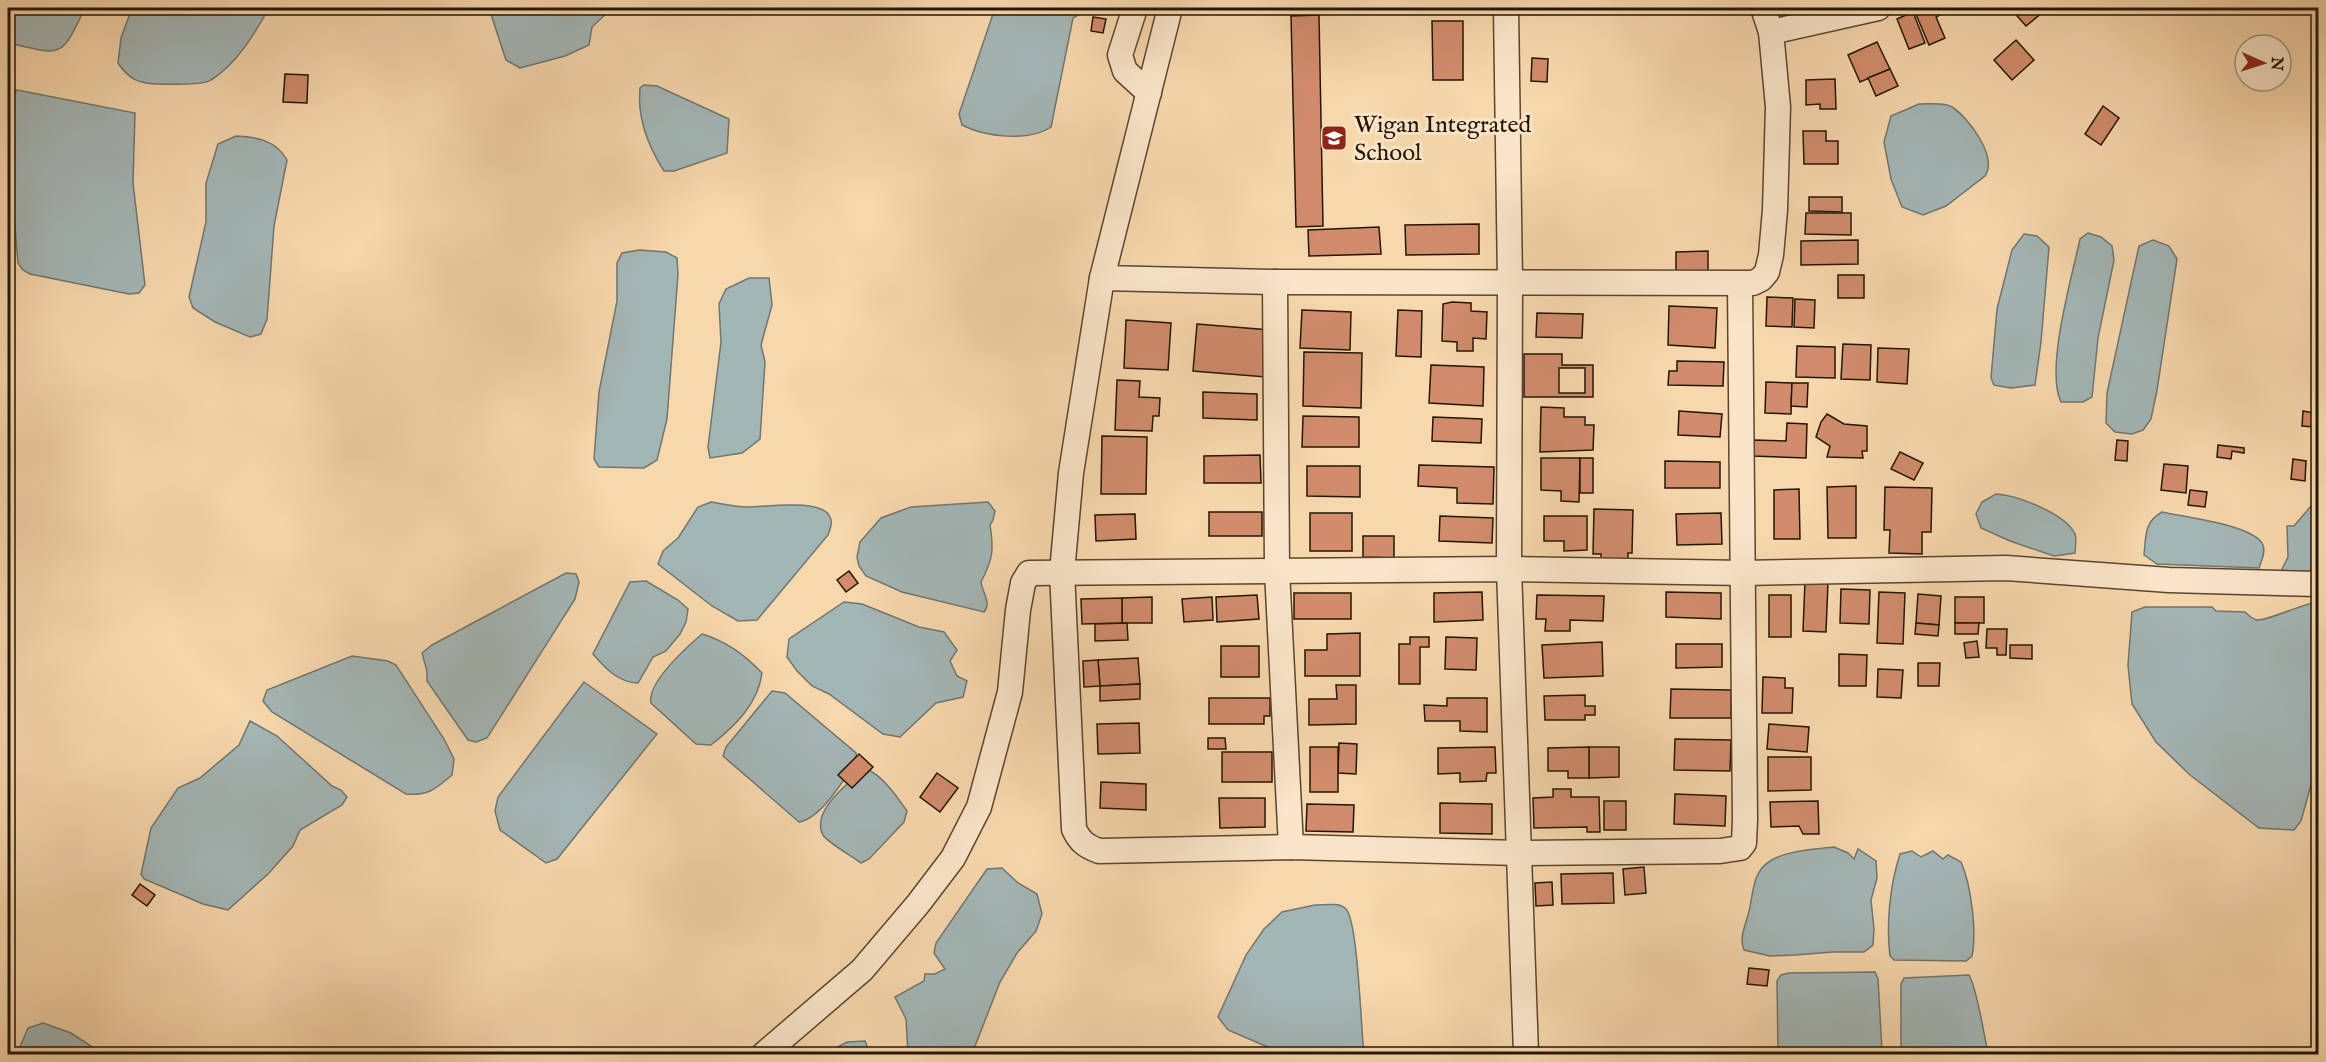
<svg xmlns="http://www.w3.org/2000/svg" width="2326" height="1062" font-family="'IM FELL English',serif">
	<rect width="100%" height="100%" fill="#f7d7ac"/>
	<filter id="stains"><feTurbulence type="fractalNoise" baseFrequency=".00333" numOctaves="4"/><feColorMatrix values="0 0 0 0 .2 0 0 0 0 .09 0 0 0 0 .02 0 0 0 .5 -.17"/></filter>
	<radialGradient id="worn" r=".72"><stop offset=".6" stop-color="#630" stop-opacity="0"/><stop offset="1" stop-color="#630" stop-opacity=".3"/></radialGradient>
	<g fill="#a3b6b6" stroke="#707670" stroke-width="1.5">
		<path d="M 8,8 L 85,8 C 60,60 63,55 8,43 Z"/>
		<path d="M 132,8 L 269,8 C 255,33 237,64 211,80 C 202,86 172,84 160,84 C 140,84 129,80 118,63 L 121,38 Z"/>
		<path d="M 489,8 L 612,8 L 592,27 L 589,45 L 565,56 L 520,68 L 506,60 Z"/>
		<path d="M 995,8 L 1087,8 L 1087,10 L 1073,18 L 1051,127 C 1029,142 985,137 962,125 L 959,114 Z"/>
		<path d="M 644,85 L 657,86 L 729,119 L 727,153 L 674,171 L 664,171 C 648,146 637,118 640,88 Z"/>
		<path d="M 17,90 L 135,113 L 133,183 L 145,285 L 139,293 L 129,294 L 30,274 L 23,270 L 18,263 L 8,143 L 9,110 L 14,94 Z"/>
		<path d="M 1919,104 C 1929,104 1945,102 1952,107 C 1969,118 1998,157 1985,176 L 1946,206 L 1923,215 L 1902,207 L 1891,179 L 1884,142 L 1891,116 Z"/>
		<path d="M 236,136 C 256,137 276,140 287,160 L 274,226 L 267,319 L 261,334 L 250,337 L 215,322 L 193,308 L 189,297 L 206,222 L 206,183 L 218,144 Z"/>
		<path d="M 2088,233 L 2101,237 L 2112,246 L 2114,260 L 2098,338 L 2092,397 L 2083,402 L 2061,402 C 2045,369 2072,277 2080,239 Z"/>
		<path d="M 2024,234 L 2037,236 L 2049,247 L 2041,342 L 2035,385 L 2011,388 L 1994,385 L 1991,378 L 1997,309 L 2012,250 Z"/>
		<path d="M 2153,240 L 2169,246 L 2177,259 L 2157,390 L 2151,419 L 2143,430 L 2132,434 L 2115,432 L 2106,423 L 2107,393 L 2139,246 Z"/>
		<path d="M 639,250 L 666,252 L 677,258 L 678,274 L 667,419 L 657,460 L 644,468 L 599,467 L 594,459 L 599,392 L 617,301 L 617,263 L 622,253 Z"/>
		<path d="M 749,278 L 769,278 L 772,305 L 761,345 L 765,362 L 760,439 L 742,453 L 710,458 L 708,447 L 721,342 L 719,304 L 726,289 Z"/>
		<path d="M 1996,494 C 2017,495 2066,514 2075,534 C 2077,539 2075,547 2075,553 L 2054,556 L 2010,541 L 1981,528 L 1976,514 L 1982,502 Z"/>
		<path d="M 2318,498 L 2318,577 L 2283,575 L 2282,569 L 2288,557 L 2287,526 L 2294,526 Z"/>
		<path d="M 711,502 C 723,504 736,507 748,507 C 765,507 822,498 830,517 C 833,523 830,529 828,535 L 757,620 L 738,621 L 712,606 L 658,564 L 663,551 L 678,538 L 698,507 Z"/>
		<path d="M 988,502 L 995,511 L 993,520 L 990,525 C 994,550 993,559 981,582 C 982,592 992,603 984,612 L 902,592 L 866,576 L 859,566 L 857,557 L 860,542 L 881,518 L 911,507 Z"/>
		<path d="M 2162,512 C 2183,517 2255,525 2263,545 C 2266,553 2261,561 2259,568 L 2157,564 L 2144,555 C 2146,536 2144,522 2162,512 Z"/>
		<path d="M 566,573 L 576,574 L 579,582 L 575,599 L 487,738 L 476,742 L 468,740 L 427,681 L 427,671 L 422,653 L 432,645 Z"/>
		<path d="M 646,581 L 678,600 L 688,609 L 686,622 L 680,634 L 666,651 L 653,657 L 638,683 C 619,683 605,668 593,654 L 630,582 Z"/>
		<path d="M 844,602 L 862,604 L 919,627 L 944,632 L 957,650 L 950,661 L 957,676 L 967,681 L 963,697 L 936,703 L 900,737 L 883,734 L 829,694 L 812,686 L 797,671 L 787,657 L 789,639 Z"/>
		<path d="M 2317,602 L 2318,760 L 2301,821 L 2294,830 L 2259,828 L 2190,775 L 2156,742 L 2132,704 L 2128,665 L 2132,612 L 2145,607 L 2212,607 L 2216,611 L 2245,612 C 2249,616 2252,619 2257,620 C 2266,621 2303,604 2317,602 Z"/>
		<path d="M 702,634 C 726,641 745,655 762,673 C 758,704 735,726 711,745 L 696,744 L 651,703 C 647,683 687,647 702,634 Z"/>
		<path d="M 352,656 L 388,661 L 396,665 L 444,739 L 454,759 L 452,775 C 435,789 429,796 406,794 L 272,712 L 263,701 L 267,690 Z"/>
		<path d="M 584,682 L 657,734 L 557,859 L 546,863 L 500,830 L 495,811 L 498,797 Z"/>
		<path d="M 772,691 L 785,693 L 856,753 L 857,760 C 844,779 822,818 799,822 L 723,756 L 726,747 Z"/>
		<path d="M 250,721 L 277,736 L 332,786 L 341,790 L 347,797 L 342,805 L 300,830 L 293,846 L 268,874 L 228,910 L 203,904 L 144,879 L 141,874 L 151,828 L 178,788 L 200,778 L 239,745 Z"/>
		<path d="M 865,768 C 883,776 896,795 907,811 L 904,822 L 869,859 L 861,863 C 852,856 828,843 823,835 C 810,811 850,782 865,768 Z"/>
		<path d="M 1834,847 L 1848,853 L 1854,859 L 1858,849 L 1876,861 L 1877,878 L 1871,900 L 1874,929 L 1873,945 L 1864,952 L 1833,952 L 1795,955 L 1770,956 L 1744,950 C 1739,938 1745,927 1748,915 C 1752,902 1752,885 1758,874 C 1770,850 1811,850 1834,847 Z"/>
		<path d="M 1912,851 L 1921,857 L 1933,851 L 1943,859 L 1948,855 L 1961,862 C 1971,884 1977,932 1972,956 L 1966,961 L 1894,960 L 1890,956 C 1886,923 1890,885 1900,854 Z"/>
		<path d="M 1002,868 L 1018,883 L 1037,894 L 1042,914 L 1036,931 L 1017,953 L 1000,982 L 972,1054 L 908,1054 L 906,1019 L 895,997 L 924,981 L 925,974 L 935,974 L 945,969 L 934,953 L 936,943 L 987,869 Z"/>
		<path d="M 1315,905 C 1325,905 1339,902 1346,909 C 1358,921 1361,1031 1364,1054 L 1284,1054 L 1228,1030 L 1218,1017 L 1246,955 L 1264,929 L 1282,912 Z"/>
		<path d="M 1875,972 L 1878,979 L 1882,1051 L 1881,1054 L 1780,1054 L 1778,1051 L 1777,981 L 1781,975 L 1789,973 Z"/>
		<path d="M 1969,975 C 1977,989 1983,1030 1987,1048 L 1983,1054 L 1906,1054 L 1901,1045 L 1901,984 L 1904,978 Z"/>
		<path d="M 43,1023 L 71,1033 L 103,1054 L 17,1054 L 28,1028 Z"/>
		<path d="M 865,1041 L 870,1054 L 825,1054 L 847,1042 Z"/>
	</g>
	<g fill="#d18c6c" stroke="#241606" stroke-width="1.5" fill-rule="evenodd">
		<path d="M 1777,8 L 1820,8 L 1821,10 L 1780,20 Z"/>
		<path d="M 1925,8 L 1937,8 L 1940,15 L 1936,17 L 1945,38 L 1929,45 L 1915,12 Z"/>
		<path d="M 2010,8 L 2048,8 L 2026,26 Z"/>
		<path d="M 1913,12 L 1925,43 L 1909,49 L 1897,19 Z"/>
		<path d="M 1319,15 L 1323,226 L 1296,227 L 1291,16 Z"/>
		<path d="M 1093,17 L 1106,19 L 1103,33 L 1091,31 Z"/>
		<path d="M 1432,21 L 1463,21 L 1463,80 L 1433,80 Z"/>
		<path d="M 2016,40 L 2034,60 L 2012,80 L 1994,60 Z"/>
		<path d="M 1877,42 L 1890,69 L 1860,82 L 1848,55 Z"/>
		<path d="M 1532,58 L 1548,59 L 1547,82 L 1531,81 Z"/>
		<path d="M 1890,69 L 1898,86 L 1876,96 L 1868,78 Z"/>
		<path d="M 285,74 L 308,75 L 307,103 L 283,102 Z"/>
		<path d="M 1835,79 L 1836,109 L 1820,109 L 1820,104 L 1806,105 L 1806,80 Z"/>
		<path d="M 2103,106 L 2119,118 L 2101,145 L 2085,134 Z"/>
		<path d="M 1803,131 L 1826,131 L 1826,141 L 1838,141 L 1838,164 L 1804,164 Z"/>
		<path d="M 1809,197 L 1842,197 L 1842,212 L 1809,211 Z"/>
		<path d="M 1806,213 L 1851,213 L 1851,235 L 1805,234 Z"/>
		<path d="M 1479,224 L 1479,254 L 1406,255 L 1405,225 Z"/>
		<path d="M 1379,227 L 1381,254 L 1309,256 L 1308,230 Z"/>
		<path d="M 1858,240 L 1858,264 L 1801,265 L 1801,241 Z"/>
		<path d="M 1708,251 L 1708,273 L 1676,274 L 1676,252 Z"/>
		<rect x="1838" y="275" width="26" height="23"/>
		<path d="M 1767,297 L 1793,298 L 1792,327 L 1766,326 Z"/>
		<path d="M 1795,299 L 1815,300 L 1814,328 L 1794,327 Z"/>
		<path d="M 1452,302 L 1471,303 L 1471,311 L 1487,312 L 1486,339 L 1473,338 L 1473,351 L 1457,351 L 1457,342 L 1442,341 L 1443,304 Z"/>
		<path d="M 1669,306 L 1717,308 L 1715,348 L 1668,345 Z"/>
		<path d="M 1302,310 L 1351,312 L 1350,350 L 1300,348 Z"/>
		<path d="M 1398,310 L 1422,311 L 1421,357 L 1396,356 Z"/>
		<path d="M 1537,313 L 1583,314 L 1582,338 L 1536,337 Z"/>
		<path d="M 1126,320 L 1171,323 L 1168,370 L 1124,368 Z"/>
		<path d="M 1197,324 L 1270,330 L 1266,377 L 1193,371 Z"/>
		<path d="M 1843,344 L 1871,345 L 1870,380 L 1841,379 Z"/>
		<path d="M 1797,346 L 1835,347 L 1835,378 L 1796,377 Z"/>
		<path d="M 1878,348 L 1909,349 L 1907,384 L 1877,382 Z"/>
		<path d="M 1304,352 L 1362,353 L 1361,408 L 1303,406 Z"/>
		<path d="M 1524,354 L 1562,354 L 1562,365 L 1593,365 L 1593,397 L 1524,397 ZM 1559,368 L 1585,368 L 1585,393 L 1559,393 Z"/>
		<path d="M 1677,361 L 1724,362 L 1723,386 L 1668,385 L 1669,371 L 1677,371 Z"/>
		<path d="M 1431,365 L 1484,367 L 1483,406 L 1429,403 Z"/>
		<path d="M 1117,380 L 1140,381 L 1139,397 L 1160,398 L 1159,416 L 1153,416 L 1152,431 L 1115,430 Z"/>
		<path d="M 1766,382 L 1792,383 L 1791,414 L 1765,413 Z"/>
		<path d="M 1792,383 L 1808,383 L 1807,407 L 1791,406 Z"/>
		<path d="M 1203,392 L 1257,394 L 1257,420 L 1203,418 Z"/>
		<path d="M 1541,407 L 1564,408 L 1564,417 L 1585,417 L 1585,425 L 1594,425 L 1593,450 L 1540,452 Z"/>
		<path d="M 1679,411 L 1722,414 L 1720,437 L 1678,435 Z"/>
		<path d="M 2303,411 L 2315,413 L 2313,427 L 2302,426 Z"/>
		<path d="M 1827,414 L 1844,424 L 1867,426 L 1867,451 L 1862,451 L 1863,458 L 1827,457 L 1830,446 L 1816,437 L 1821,422 Z"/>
		<path d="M 1303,416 L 1359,417 L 1359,447 L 1302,447 Z"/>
		<path d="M 1433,417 L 1482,419 L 1481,443 L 1432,441 Z"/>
		<path d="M 1787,423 L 1807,424 L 1806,458 L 1753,456 L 1754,440 L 1786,441 Z"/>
		<path d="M 1102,436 L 1147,437 L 1146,494 L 1101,494 Z"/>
		<path d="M 2117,440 L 2128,441 L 2127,461 L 2115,460 Z"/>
		<path d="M 2218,445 L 2244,448 L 2244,453 L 2232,451 L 2231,459 L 2217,457 Z"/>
		<path d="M 1900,452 L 1923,463 L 1914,480 L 1891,469 Z"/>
		<path d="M 1260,455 L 1261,483 L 1204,483 L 1204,456 Z"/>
		<path d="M 1541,458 L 1580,458 L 1579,502 L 1561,501 L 1561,491 L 1541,490 Z"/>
		<rect x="1580" y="458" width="13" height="35"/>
		<path d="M 2293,459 L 2306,461 L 2305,481 L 2291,479 Z"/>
		<path d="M 1665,461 L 1720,462 L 1720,488 L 1665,488 Z"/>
		<path d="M 2164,464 L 2188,466 L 2186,493 L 2161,490 Z"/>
		<path d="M 1419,465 L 1494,467 L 1493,504 L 1457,503 L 1457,488 L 1418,486 Z"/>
		<path d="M 1307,466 L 1360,466 L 1360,497 L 1307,496 Z"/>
		<path d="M 1856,486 L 1856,538 L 1828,538 L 1827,487 Z"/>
		<path d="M 1885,487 L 1932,488 L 1931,532 L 1922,532 L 1922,554 L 1889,553 L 1890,530 L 1884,530 Z"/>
		<path d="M 1799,489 L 1800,539 L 1774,539 L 1774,490 Z"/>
		<path d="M 2190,490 L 2207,492 L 2205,507 L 2188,505 Z"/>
		<path d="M 1594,509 L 1633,510 L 1632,553 L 1628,553 L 1628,559 L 1601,559 L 1601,554 L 1593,554 Z"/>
		<rect x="1209" y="512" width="53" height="24"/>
		<rect x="1310" y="513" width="42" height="38"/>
		<path d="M 1721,513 L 1722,544 L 1677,545 L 1676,514 Z"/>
		<path d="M 1135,514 L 1136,539 L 1096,541 L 1095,515 Z"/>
		<path d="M 1440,516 L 1493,518 L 1492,543 L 1439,541 Z"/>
		<path d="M 1544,516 L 1587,516 L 1587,550 L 1564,551 L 1564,541 L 1544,541 Z"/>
		<path d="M 1363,536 L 1394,536 L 1394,558 L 1363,557 Z"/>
		<path d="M 849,571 L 858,583 L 846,592 L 837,580 Z"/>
		<path d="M 1805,581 L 1828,582 L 1826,632 L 1803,631 Z"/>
		<path d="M 1841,589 L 1870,590 L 1869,624 L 1840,623 Z"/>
		<path d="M 1482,592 L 1483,620 L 1434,622 L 1434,593 Z"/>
		<path d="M 1666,592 L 1721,593 L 1721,619 L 1666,617 Z"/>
		<path d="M 1879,592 L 1905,593 L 1903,644 L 1877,643 Z"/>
		<rect x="1294" y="593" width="57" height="26"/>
		<path d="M 1918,594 L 1941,596 L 1939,625 L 1916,623 Z"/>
		<path d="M 1257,595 L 1259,619 L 1217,622 L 1216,597 Z"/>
		<path d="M 1537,595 L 1604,596 L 1603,621 L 1570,620 L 1570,631 L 1545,631 L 1546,619 L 1536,619 Z"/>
		<rect x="1769" y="595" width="22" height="42"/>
		<path d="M 1152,597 L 1152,623 L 1122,623 L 1122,598 Z"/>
		<path d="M 1212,597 L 1213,620 L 1184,622 L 1182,599 Z"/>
		<rect x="1955" y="597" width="29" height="26"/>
		<path d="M 1122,598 L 1122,623 L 1082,624 L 1081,599 Z"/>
		<path d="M 1127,623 L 1128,640 L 1095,641 L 1095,624 Z"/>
		<path d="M 1916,623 L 1939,625 L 1938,636 L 1915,634 Z"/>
		<path d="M 1955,623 L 1979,623 L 1978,634 L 1955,634 Z"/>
		<path d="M 1987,629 L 2007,629 L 2006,655 L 1997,655 L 1997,648 L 1986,648 Z"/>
		<path d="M 1360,633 L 1360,676 L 1305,676 L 1305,650 L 1327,650 L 1327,634 Z"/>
		<path d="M 1410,637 L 1429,637 L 1429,647 L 1420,647 L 1420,684 L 1399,684 L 1399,644 L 1410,644 Z"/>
		<path d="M 1446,637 L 1477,638 L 1476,670 L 1445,669 Z"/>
		<path d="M 1977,641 L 1979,657 L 1966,658 L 1964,643 Z"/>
		<path d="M 1602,642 L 1603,676 L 1544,678 L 1542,645 Z"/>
		<path d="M 1676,644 L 1722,644 L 1722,667 L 1676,668 Z"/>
		<path d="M 2010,645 L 2032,645 L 2032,659 L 2010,658 Z"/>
		<rect x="1221" y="646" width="38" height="31"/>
		<path d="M 1839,654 L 1867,655 L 1866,686 L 1839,686 Z"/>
		<path d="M 1138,658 L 1140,684 L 1100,686 L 1098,660 Z"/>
		<path d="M 1098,660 L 1100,686 L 1084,687 L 1083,661 Z"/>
		<path d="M 1918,663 L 1940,663 L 1939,686 L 1918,686 Z"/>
		<path d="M 1878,669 L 1903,670 L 1901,698 L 1877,697 Z"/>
		<path d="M 1763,677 L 1785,678 L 1785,688 L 1793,688 L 1792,713 L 1762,713 Z"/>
		<path d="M 1140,684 L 1140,699 L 1100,701 L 1100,686 Z"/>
		<path d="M 1336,685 L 1356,685 L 1356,724 L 1309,725 L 1309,699 L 1337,699 Z"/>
		<path d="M 1671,689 L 1731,690 L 1731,718 L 1670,718 Z"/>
		<path d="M 1585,695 L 1585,706 L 1595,706 L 1595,715 L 1585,715 L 1585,720 L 1545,720 L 1544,696 Z"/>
		<path d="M 1209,698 L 1270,698 L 1270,716 L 1264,716 L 1264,724 L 1209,724 Z"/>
		<path d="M 1447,698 L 1487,698 L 1487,732 L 1460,731 L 1460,721 L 1425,721 L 1424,705 L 1447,706 Z"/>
		<path d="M 1139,723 L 1140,753 L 1098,754 L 1097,724 Z"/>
		<path d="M 1769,724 L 1809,727 L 1807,752 L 1767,749 Z"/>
		<path d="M 1208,738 L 1225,738 L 1226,749 L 1208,749 Z"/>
		<path d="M 1675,739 L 1731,740 L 1730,771 L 1674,770 Z"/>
		<path d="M 1339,743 L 1357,744 L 1356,774 L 1338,773 Z"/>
		<rect x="1310" y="747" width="28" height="45"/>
		<path d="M 1495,747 L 1496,773 L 1487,773 L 1486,781 L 1460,782 L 1460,773 L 1438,774 L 1438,748 Z"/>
		<path d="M 1589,747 L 1619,747 L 1619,777 L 1589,778 Z"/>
		<path d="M 1589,747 L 1589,778 L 1568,778 L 1568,771 L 1548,771 L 1548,748 Z"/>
		<rect x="1222" y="752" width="50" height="30"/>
		<path d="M 859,754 L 873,767 L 852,788 L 838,775 Z"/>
		<path d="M 1768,757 L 1811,757 L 1811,790 L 1768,791 Z"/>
		<path d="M 937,773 L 958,788 L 940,812 L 920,797 Z"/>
		<path d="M 1101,782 L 1146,784 L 1146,810 L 1100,808 Z"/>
		<path d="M 1553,789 L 1571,789 L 1571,797 L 1599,797 L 1600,832 L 1587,832 L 1587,827 L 1534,828 L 1533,798 L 1553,797 Z"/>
		<path d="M 1675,794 L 1726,796 L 1725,826 L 1674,824 Z"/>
		<path d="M 1219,798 L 1265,798 L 1265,827 L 1220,828 Z"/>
		<rect x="1604" y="801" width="22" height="29"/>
		<path d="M 1818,801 L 1819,834 L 1803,834 L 1799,826 L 1771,827 L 1770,802 Z"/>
		<path d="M 1440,803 L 1492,804 L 1492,834 L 1440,833 Z"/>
		<path d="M 1307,804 L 1354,805 L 1353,832 L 1306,831 Z"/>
		<path d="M 1644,867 L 1646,893 L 1625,895 L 1623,869 Z"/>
		<path d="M 1613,873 L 1614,903 L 1562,904 L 1561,874 Z"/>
		<path d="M 1552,882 L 1553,905 L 1536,906 L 1535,883 Z"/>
		<path d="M 140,884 L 155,895 L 147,906 L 132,895 Z"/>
		<path d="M 1749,968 L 1769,970 L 1767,986 L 1747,984 Z"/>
	</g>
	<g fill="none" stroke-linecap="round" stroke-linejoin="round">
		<defs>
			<g id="minor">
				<path d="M 1135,8 L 1120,55 L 1125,71 L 1149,93"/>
				<path d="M 1170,8 L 1102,278 L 1071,473 L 1062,572 L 1074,829 C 1080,842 1086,846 1099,851 L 1291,847 L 1519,853 L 1720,851 L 1740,848 L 1744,843 L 1745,819 L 1740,284"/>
				<path d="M 1506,8 L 1510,282 L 1509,569 L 1526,1054"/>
				<path d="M 1771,32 L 1878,8"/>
				<path d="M 1102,278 L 1275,282 L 1753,283 L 1761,279 L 1767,272 L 1771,255 L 1775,210 L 1778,107 L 1771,32 L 1763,8"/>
				<path d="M 1275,282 L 1277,571 L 1291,847"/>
				<path d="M 764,1054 L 862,970 L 918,904 L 953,858 L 979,807 L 1010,692 L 1018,610 L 1023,583 L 1029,573 L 1509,569 L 1743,573 L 2006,568 L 2169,580 L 2318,584"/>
			</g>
		</defs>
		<use href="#minor" stroke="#594630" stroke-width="27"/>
		<use href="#minor" stroke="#fae5c9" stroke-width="24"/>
	</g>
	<defs>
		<symbol id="school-square" viewBox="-11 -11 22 22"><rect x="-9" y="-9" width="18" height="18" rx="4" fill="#8f2418" stroke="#fae5c9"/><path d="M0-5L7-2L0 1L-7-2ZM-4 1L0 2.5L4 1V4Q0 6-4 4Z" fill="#fff"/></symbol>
	</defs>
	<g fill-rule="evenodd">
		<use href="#school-square" x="1319" y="123" width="30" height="30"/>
	</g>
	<g text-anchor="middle" stroke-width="6" stroke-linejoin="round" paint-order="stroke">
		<g font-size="24" fill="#241606" stroke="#fae5c9" text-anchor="start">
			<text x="1354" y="132">Wigan Integrated<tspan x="1354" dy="28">School</tspan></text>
		</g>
	</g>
	<rect width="2326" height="1062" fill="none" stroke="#f7d7ac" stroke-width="30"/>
	<rect x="9" y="9" width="2308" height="1044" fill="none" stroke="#241606" stroke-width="3"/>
	<rect x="15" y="15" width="2296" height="1032" fill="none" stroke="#241606" stroke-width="1.5"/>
	<g transform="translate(2263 63) rotate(93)"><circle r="28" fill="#fae5c9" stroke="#a4927b" stroke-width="1.5"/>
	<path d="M0-4.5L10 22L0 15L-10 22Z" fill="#8f2418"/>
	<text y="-9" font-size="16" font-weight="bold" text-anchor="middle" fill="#241606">N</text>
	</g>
	<rect width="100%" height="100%" filter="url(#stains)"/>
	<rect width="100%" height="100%" fill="url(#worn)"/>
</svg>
